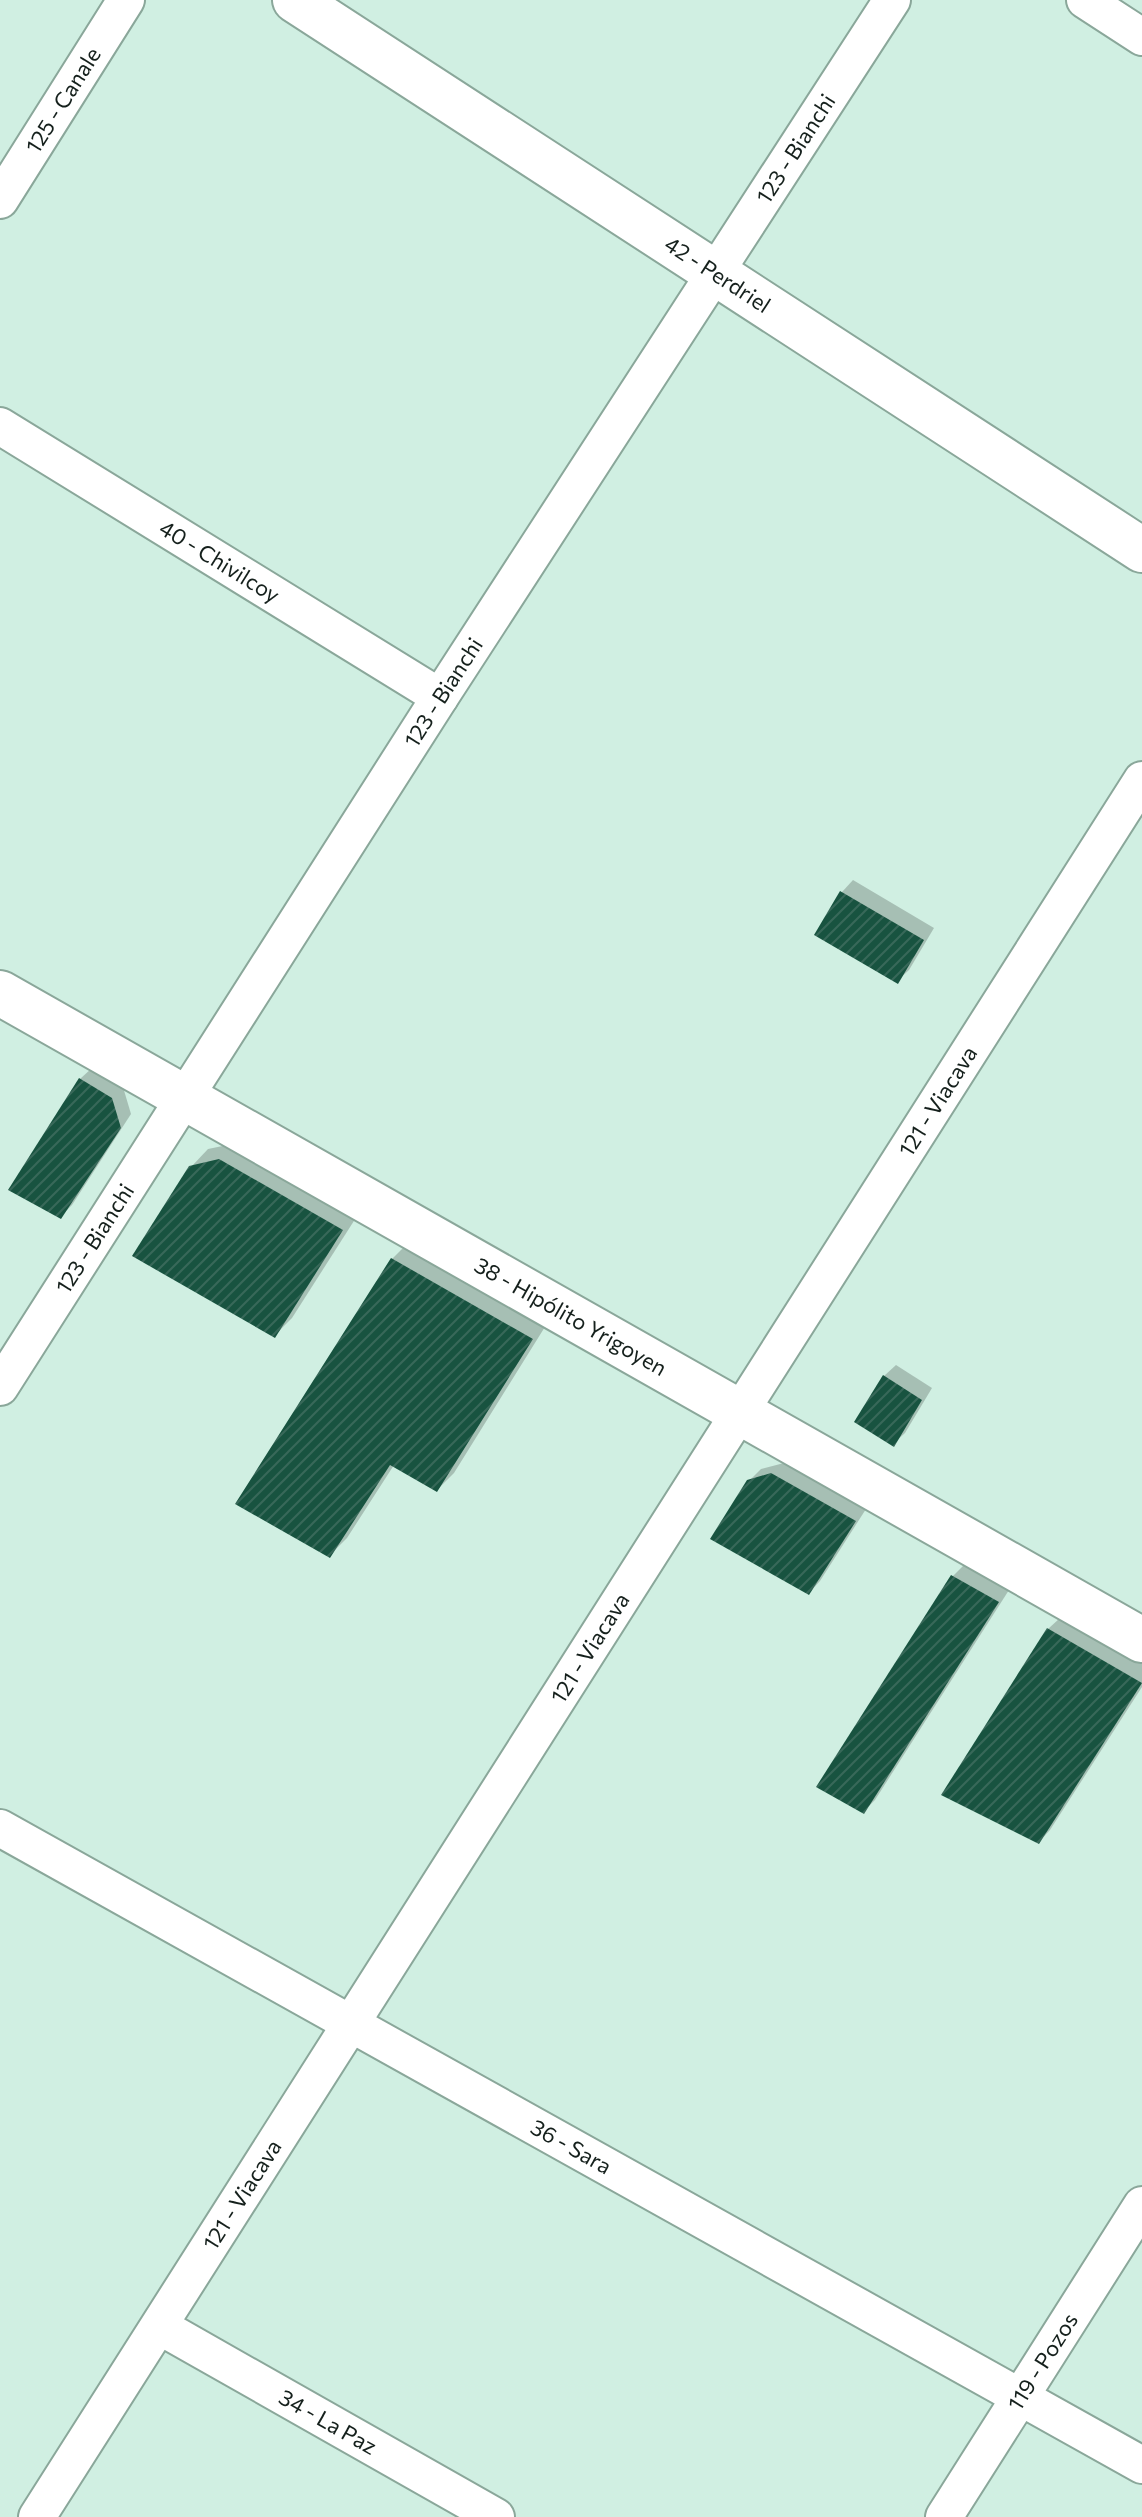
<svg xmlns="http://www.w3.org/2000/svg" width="1142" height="2517" font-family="Commissioner,sans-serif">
	<defs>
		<pattern id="building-hatch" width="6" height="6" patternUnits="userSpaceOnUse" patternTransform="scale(2)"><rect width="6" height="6" fill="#185340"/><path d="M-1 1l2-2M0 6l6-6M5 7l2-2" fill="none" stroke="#386859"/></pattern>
	</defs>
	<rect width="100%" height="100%" fill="#d0efe2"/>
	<g fill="#0003">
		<path d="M 853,880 L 934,928 L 909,970 L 897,981 L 817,934 L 842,892 Z"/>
		<path d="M 92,1068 L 123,1087 L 131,1114 L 72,1205 L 60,1217 L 80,1079 Z"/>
		<path d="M 237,1143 L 359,1213 L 292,1318 L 275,1335 L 191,1167 L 208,1149 Z"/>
		<path d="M 409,1242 L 548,1322 L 454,1473 L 437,1490 L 394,1465 L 347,1538 L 330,1555 L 392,1259 Z"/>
		<path d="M 896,1365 L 932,1388 L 905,1433 L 893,1444 L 884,1376 Z"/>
		<path d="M 784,1463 L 866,1509 L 820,1581 L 809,1593 L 749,1481 L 761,1469 Z"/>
		<path d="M 964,1565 L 1009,1590 L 875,1800 L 863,1812 L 953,1576 Z"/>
		<path d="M 1060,1618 L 1142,1664 L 1142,1687 L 1050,1830 L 1039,1842 L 1048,1629 Z"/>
	</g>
	<g fill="url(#building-hatch)">
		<path d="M 840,891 L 924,940 L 898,984 L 814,935 Z"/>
		<path d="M 79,1078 L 112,1098 L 121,1128 L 61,1219 L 8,1190 Z"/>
		<path d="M 219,1159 L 343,1230 L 275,1338 L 132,1256 L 189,1166 Z"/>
		<path d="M 391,1258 L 533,1339 L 437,1492 L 390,1465 L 330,1558 L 235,1504 Z"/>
		<path d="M 883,1375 L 922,1400 L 894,1447 L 854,1422 Z"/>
		<path d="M 771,1473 L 856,1521 L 809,1595 L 710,1539 L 747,1480 Z"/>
		<path d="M 951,1575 L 999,1602 L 864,1814 L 816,1787 Z"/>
		<path d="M 1047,1628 L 1142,1683 L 1039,1844 L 941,1795 Z"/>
	</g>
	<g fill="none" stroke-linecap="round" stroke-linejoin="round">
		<defs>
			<g id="street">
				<path d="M 1085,0 L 1142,37"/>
				<path id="s1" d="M 0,200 L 126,0"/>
				<path id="s2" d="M 0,426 L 440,697"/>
				<path id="s3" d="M 0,1387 L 440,697 L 892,0"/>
				<path id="s4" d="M 0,1828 L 1142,2465"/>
				<path id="s5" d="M 161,2327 L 496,2517"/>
				<path id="s6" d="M 37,2517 L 1142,780"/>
				<path id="s7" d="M 944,2517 L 1142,2205"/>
			</g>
			<g id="secondary">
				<path id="s8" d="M 295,0 L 1142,550"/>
				<path id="s9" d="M 0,993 L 1142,1640"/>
			</g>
		</defs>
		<use href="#street" stroke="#8aa79a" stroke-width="40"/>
		<use href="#secondary" stroke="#8aa79a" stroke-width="48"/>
		<use href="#street" stroke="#fff" stroke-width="36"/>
		<use href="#secondary" stroke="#fff" stroke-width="44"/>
	</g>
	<g text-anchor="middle" stroke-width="8" stroke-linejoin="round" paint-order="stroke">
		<g font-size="22" fill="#15201c" stroke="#defdef">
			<text dy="8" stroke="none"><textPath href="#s1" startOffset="118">125 - Canale</textPath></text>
			<text dy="8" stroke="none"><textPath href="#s3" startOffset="1472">123 - Bianchi</textPath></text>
			<text dy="8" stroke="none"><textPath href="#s8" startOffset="504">42 - Perdriel</textPath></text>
			<text dy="8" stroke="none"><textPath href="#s2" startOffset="258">40 - Chivilcoy</textPath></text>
			<text dy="8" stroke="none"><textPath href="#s3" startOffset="824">123 - Bianchi</textPath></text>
			<text dy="8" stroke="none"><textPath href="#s6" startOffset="1678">121 - Viacava</textPath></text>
			<text dy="8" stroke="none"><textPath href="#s3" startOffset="176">123 - Bianchi</textPath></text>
			<text dy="8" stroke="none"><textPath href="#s9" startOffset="656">38 - Hipólito Yrigoyen</textPath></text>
			<text dy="8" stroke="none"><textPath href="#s6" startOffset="1030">121 - Viacava</textPath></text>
			<text dy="8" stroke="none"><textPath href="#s4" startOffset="654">36 - Sara</textPath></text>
			<text dy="8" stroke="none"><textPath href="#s6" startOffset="382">121 - Viacava</textPath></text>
			<text dy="8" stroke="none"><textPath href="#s7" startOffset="184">119 - Pozos</textPath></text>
			<text dy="8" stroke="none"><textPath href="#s5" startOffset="192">34 - La Paz</textPath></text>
		</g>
	</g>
</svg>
